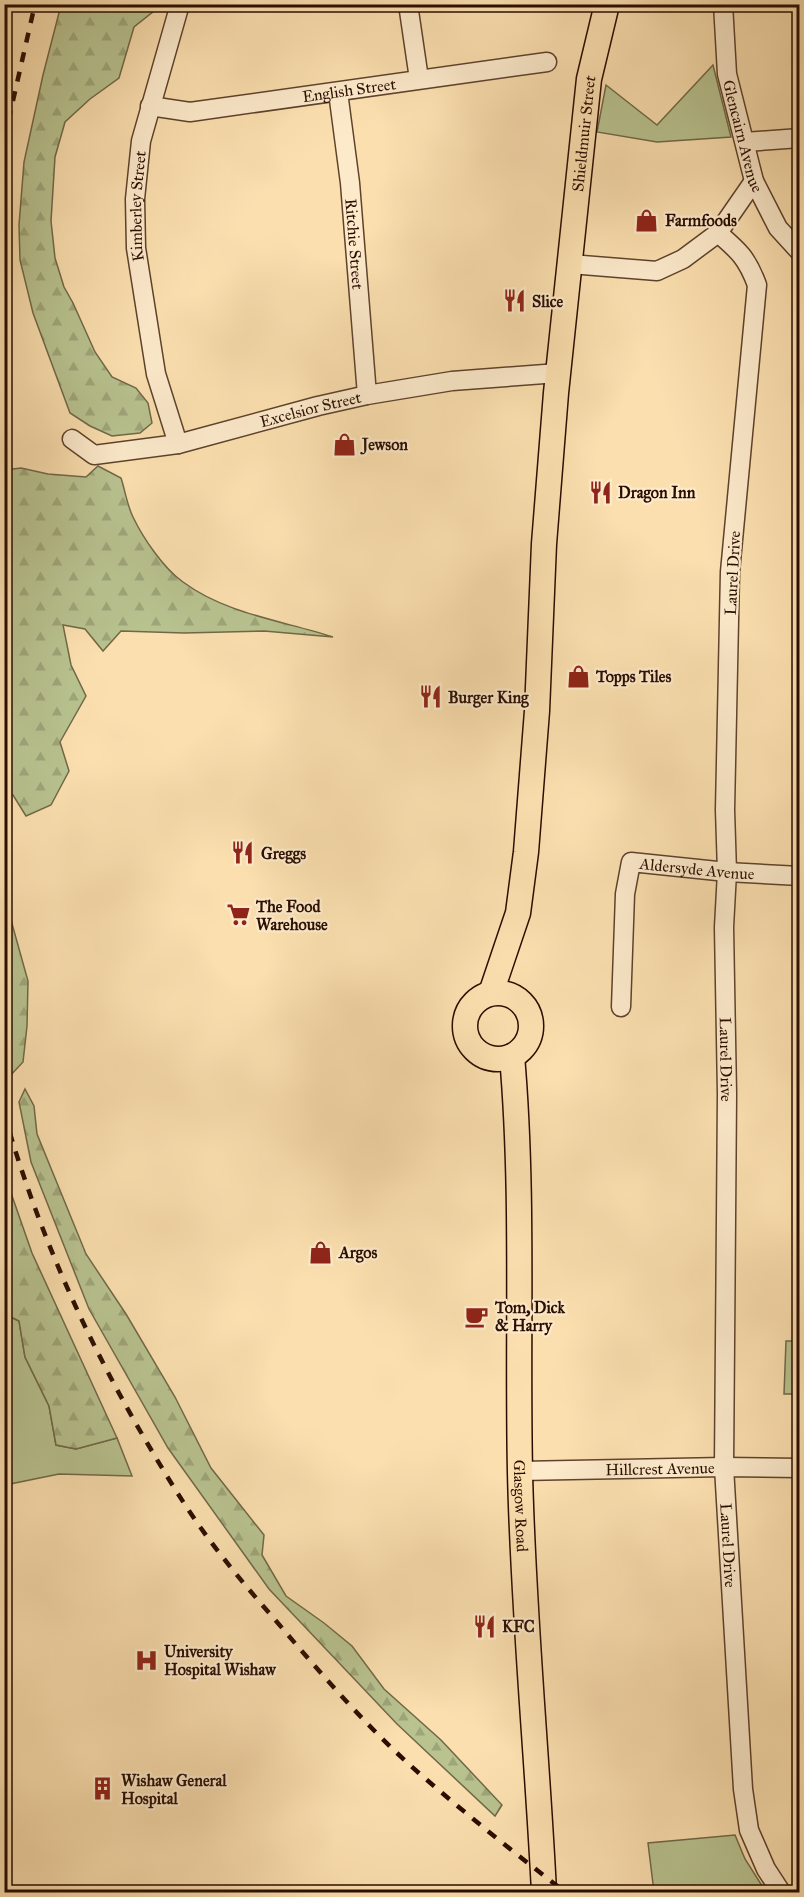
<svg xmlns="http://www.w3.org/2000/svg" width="804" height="1897" font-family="'IM FELL Great Primer',serif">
	<defs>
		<pattern id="forest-firs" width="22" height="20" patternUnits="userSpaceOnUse" patternTransform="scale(1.5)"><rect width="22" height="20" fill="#b8c390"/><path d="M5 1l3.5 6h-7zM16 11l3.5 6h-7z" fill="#9ea67a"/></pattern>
	</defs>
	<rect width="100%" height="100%" fill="#fbdfaf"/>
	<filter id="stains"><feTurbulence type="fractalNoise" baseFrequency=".00333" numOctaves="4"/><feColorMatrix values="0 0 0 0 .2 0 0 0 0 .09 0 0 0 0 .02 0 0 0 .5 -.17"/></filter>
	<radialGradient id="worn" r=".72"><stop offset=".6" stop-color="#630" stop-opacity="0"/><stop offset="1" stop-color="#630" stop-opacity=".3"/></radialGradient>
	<g fill="#b8c390" stroke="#716848" stroke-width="1.5">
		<path d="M 713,65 L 731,137 L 657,142 L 597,132 L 606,85 L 657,125 Z"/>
		<path d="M 798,1294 L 800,1294 L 799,1394 L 784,1394 L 786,1341 L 797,1341 Z"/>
		<path d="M 4,1314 L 19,1321 L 25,1357 L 49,1406 L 56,1445 L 76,1449 L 117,1438 L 132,1476 L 59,1474 L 5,1485 Z"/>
		<path d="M 735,1835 L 745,1859 L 766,1892 L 654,1892 L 648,1843 Z"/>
	</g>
	<g fill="url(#forest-firs)" stroke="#716848" stroke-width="1.5">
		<path d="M 152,5 L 159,7 L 134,27 L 119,78 L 90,99 L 65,122 L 55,157 L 51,221 L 55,258 L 64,287 L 73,303 L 95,352 L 112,377 L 136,388 L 148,403 L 152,423 L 140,433 L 112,436 L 90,426 L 70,413 L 33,313 L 20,260 L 19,225 L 24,162 L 43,75 L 61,5 Z"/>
		<path d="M 98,466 L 121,478 C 125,490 127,505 133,517 C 143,538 164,569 183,582 C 226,614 284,621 333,637 L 264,631 L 184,633 L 121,631 L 103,651 L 85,629 L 63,625 L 71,665 L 86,696 L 60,742 L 69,771 L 51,805 L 26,816 L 13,795 L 5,795 L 5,470 L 21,468 L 48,474 L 86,477 Z"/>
		<path d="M 4,895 L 28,981 L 27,1026 L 23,1062 L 10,1076 L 4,1047 Z"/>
		<path d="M 25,1089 L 34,1106 L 37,1134 L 86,1254 L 126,1314 L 175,1397 L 211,1468 L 264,1535 L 262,1555 L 286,1596 L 324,1623 L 352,1646 L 384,1689 L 441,1740 L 502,1805 L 495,1816 L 397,1724 L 269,1589 L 168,1448 L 89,1309 L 31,1162 L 19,1102 Z"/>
		<path d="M 4,1173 L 32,1253 L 117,1438 L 76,1449 L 56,1445 L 49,1406 L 25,1357 L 19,1321 L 5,1314 Z"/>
	</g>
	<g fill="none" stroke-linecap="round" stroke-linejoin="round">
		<defs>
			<g id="minor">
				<path d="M 408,4 L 419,79"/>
				<path id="s1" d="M 723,4 L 727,74 L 754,181 L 778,228 L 800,252"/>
				<path id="s2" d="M 338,92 L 350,183 L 367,395"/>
				<path id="s3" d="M 150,106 L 190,112 L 547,62"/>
				<path d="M 745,142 L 800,138"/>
				<path id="s4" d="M 718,233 C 739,251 747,258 757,285 L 730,572 L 725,810 L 727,872 L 724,927 L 727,1094 L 724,1467 L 743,1789 L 749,1830 L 766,1869 L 781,1892"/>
				<path d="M 570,264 L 657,271 L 683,259 L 718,233 L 754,181"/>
				<path id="s5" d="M 72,439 L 94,455 L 178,444 L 318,406 L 367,395 L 452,381 L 558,373"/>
				<path id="s6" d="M 178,444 L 156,374 L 136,248 L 135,199 L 141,141 L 180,4"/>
				<path id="s7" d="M 621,1007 L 625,894 L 631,862 L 727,872 L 800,876"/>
				<path id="s8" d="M 520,1471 L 724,1467 L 800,1468"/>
			</g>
			<g id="major">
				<path id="s9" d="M 491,993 L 518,913 L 526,852 L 537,711 L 544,544 L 556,393 L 589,79 L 607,4"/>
				<circle cx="498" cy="1026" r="33"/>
				<path id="s10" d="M 512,1056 C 524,1194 517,1333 520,1472 C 523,1612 537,1752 544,1892"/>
			</g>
		</defs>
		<use href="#minor" stroke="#5e422c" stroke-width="21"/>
		<use href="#major" stroke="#2a0d00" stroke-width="27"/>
		<use href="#minor" stroke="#fceacb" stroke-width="18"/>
		<use href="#major" stroke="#fbdfaf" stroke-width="24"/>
		<g stroke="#2a0d00" stroke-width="4.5" stroke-dasharray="10 10" stroke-linecap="butt">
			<path d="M 4,140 L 35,4"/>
			<path d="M 4,1113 C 37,1229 85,1337 146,1441 C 170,1482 195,1523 225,1560 C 245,1586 267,1610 288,1635 C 330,1684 372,1732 420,1774 C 467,1815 516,1854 565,1892"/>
		</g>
	</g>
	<defs>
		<symbol id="shop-bare" viewBox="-9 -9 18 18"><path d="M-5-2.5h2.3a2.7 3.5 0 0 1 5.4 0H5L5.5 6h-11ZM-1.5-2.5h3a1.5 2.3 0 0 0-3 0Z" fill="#8f2418" stroke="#fceacb" stroke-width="2.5" paint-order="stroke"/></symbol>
		<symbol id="restaurant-bare" viewBox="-9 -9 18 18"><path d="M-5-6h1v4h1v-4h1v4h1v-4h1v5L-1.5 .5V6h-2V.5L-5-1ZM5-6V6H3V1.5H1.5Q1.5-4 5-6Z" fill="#8f2418" stroke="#fceacb" stroke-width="2.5" paint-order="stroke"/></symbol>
		<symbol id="supermarket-bare" viewBox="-9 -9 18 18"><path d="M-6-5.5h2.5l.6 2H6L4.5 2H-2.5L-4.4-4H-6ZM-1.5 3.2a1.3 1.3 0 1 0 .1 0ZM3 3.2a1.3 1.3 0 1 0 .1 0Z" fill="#8f2418" stroke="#fceacb" stroke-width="2.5" paint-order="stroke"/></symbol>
		<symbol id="cafe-bare" viewBox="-9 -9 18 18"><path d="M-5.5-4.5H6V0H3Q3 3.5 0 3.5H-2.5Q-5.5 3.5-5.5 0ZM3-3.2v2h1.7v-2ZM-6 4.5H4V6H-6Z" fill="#8f2418" stroke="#fceacb" stroke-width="2.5" paint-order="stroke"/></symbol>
		<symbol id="hospital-bare" viewBox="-9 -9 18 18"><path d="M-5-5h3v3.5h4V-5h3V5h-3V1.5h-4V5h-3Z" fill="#8f2418" stroke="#fceacb" stroke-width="2.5" paint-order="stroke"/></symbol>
		<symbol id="building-bare" viewBox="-9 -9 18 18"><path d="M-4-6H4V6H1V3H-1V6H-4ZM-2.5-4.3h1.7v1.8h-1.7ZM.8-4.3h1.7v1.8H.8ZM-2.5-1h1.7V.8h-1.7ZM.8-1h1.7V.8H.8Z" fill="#8f2418" stroke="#fceacb" stroke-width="2.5" paint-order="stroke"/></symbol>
	</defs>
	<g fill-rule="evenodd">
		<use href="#shop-bare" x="630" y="204" width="33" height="33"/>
		<use href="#restaurant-bare" x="498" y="284" width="33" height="33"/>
		<use href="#shop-bare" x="328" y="428" width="33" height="33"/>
		<use href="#restaurant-bare" x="584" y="476" width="33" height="33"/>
		<use href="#shop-bare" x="562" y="660" width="33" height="33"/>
		<use href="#restaurant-bare" x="414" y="680" width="33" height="33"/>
		<use href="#restaurant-bare" x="226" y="836" width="33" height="33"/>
		<use href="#supermarket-bare" x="222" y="898" width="33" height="33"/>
		<use href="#shop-bare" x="304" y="1236" width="33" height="33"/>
		<use href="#cafe-bare" x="460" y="1300" width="33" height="33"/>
		<use href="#restaurant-bare" x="468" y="1610" width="33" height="33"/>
		<use href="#hospital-bare" x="130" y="1644" width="33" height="33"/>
		<use href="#building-bare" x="86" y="1772" width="33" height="33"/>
	</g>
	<g text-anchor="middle" stroke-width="4.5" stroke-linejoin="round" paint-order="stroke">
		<g font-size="16" fill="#2a0d00" stroke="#fceacb">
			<text dy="6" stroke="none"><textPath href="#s3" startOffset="201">English Street</textPath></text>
			<text dy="6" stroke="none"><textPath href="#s9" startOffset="867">Shieldmuir Street</textPath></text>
			<text dy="6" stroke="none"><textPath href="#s1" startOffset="134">Glencairn Avenue</textPath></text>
			<text dy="6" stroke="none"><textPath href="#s6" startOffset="243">Kimberley Street</textPath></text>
			<text dy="6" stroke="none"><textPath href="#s2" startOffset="153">Ritchie Street</textPath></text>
			<text dy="6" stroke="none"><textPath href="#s5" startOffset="249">Excelsior Street</textPath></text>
			<text transform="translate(732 573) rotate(-87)" y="6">Laurel Drive</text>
			<text dy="6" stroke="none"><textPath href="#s7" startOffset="212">Aldersyde Avenue</textPath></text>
			<text dy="6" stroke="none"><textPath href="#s4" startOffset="842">Laurel Drive</textPath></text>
			<text dy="6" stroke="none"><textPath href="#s8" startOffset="140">Hillcrest Avenue</textPath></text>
			<text dy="6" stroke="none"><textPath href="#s10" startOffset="450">Glasgow Road</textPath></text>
			<text dy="6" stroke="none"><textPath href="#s4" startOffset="1328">Laurel Drive</textPath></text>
		</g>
		<g font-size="16" font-weight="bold" fill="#2a0d00" stroke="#fceacb" text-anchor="start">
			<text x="665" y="226">Farmfoods</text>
			<text x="532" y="307">Slice</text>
			<text x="362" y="450">Jewson</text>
			<text x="618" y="498">Dragon Inn</text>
			<text x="596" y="682">Topps Tiles</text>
			<text x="448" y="703">Burger King</text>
			<text x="261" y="859">Greggs</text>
			<text x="256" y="912">The Food<tspan x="256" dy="18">Warehouse</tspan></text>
			<text x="339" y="1258">Argos</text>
			<text x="495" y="1313">Tom, Dick<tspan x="495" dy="18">&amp; Harry</tspan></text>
			<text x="502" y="1632">KFC</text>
			<text x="164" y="1657">University<tspan x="164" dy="18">Hospital Wishaw</tspan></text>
			<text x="121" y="1786">Wishaw General<tspan x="121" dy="18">Hospital</tspan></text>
		</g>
	</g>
	<rect width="804" height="1897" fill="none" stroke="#fbdfaf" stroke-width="24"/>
	<rect x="6" y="6" width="792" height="1885" fill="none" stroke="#2a0d00" stroke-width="3"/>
	<rect x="12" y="12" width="780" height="1873" fill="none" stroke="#2a0d00" stroke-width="1.5"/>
	<rect width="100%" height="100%" filter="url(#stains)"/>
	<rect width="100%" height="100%" fill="url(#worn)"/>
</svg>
